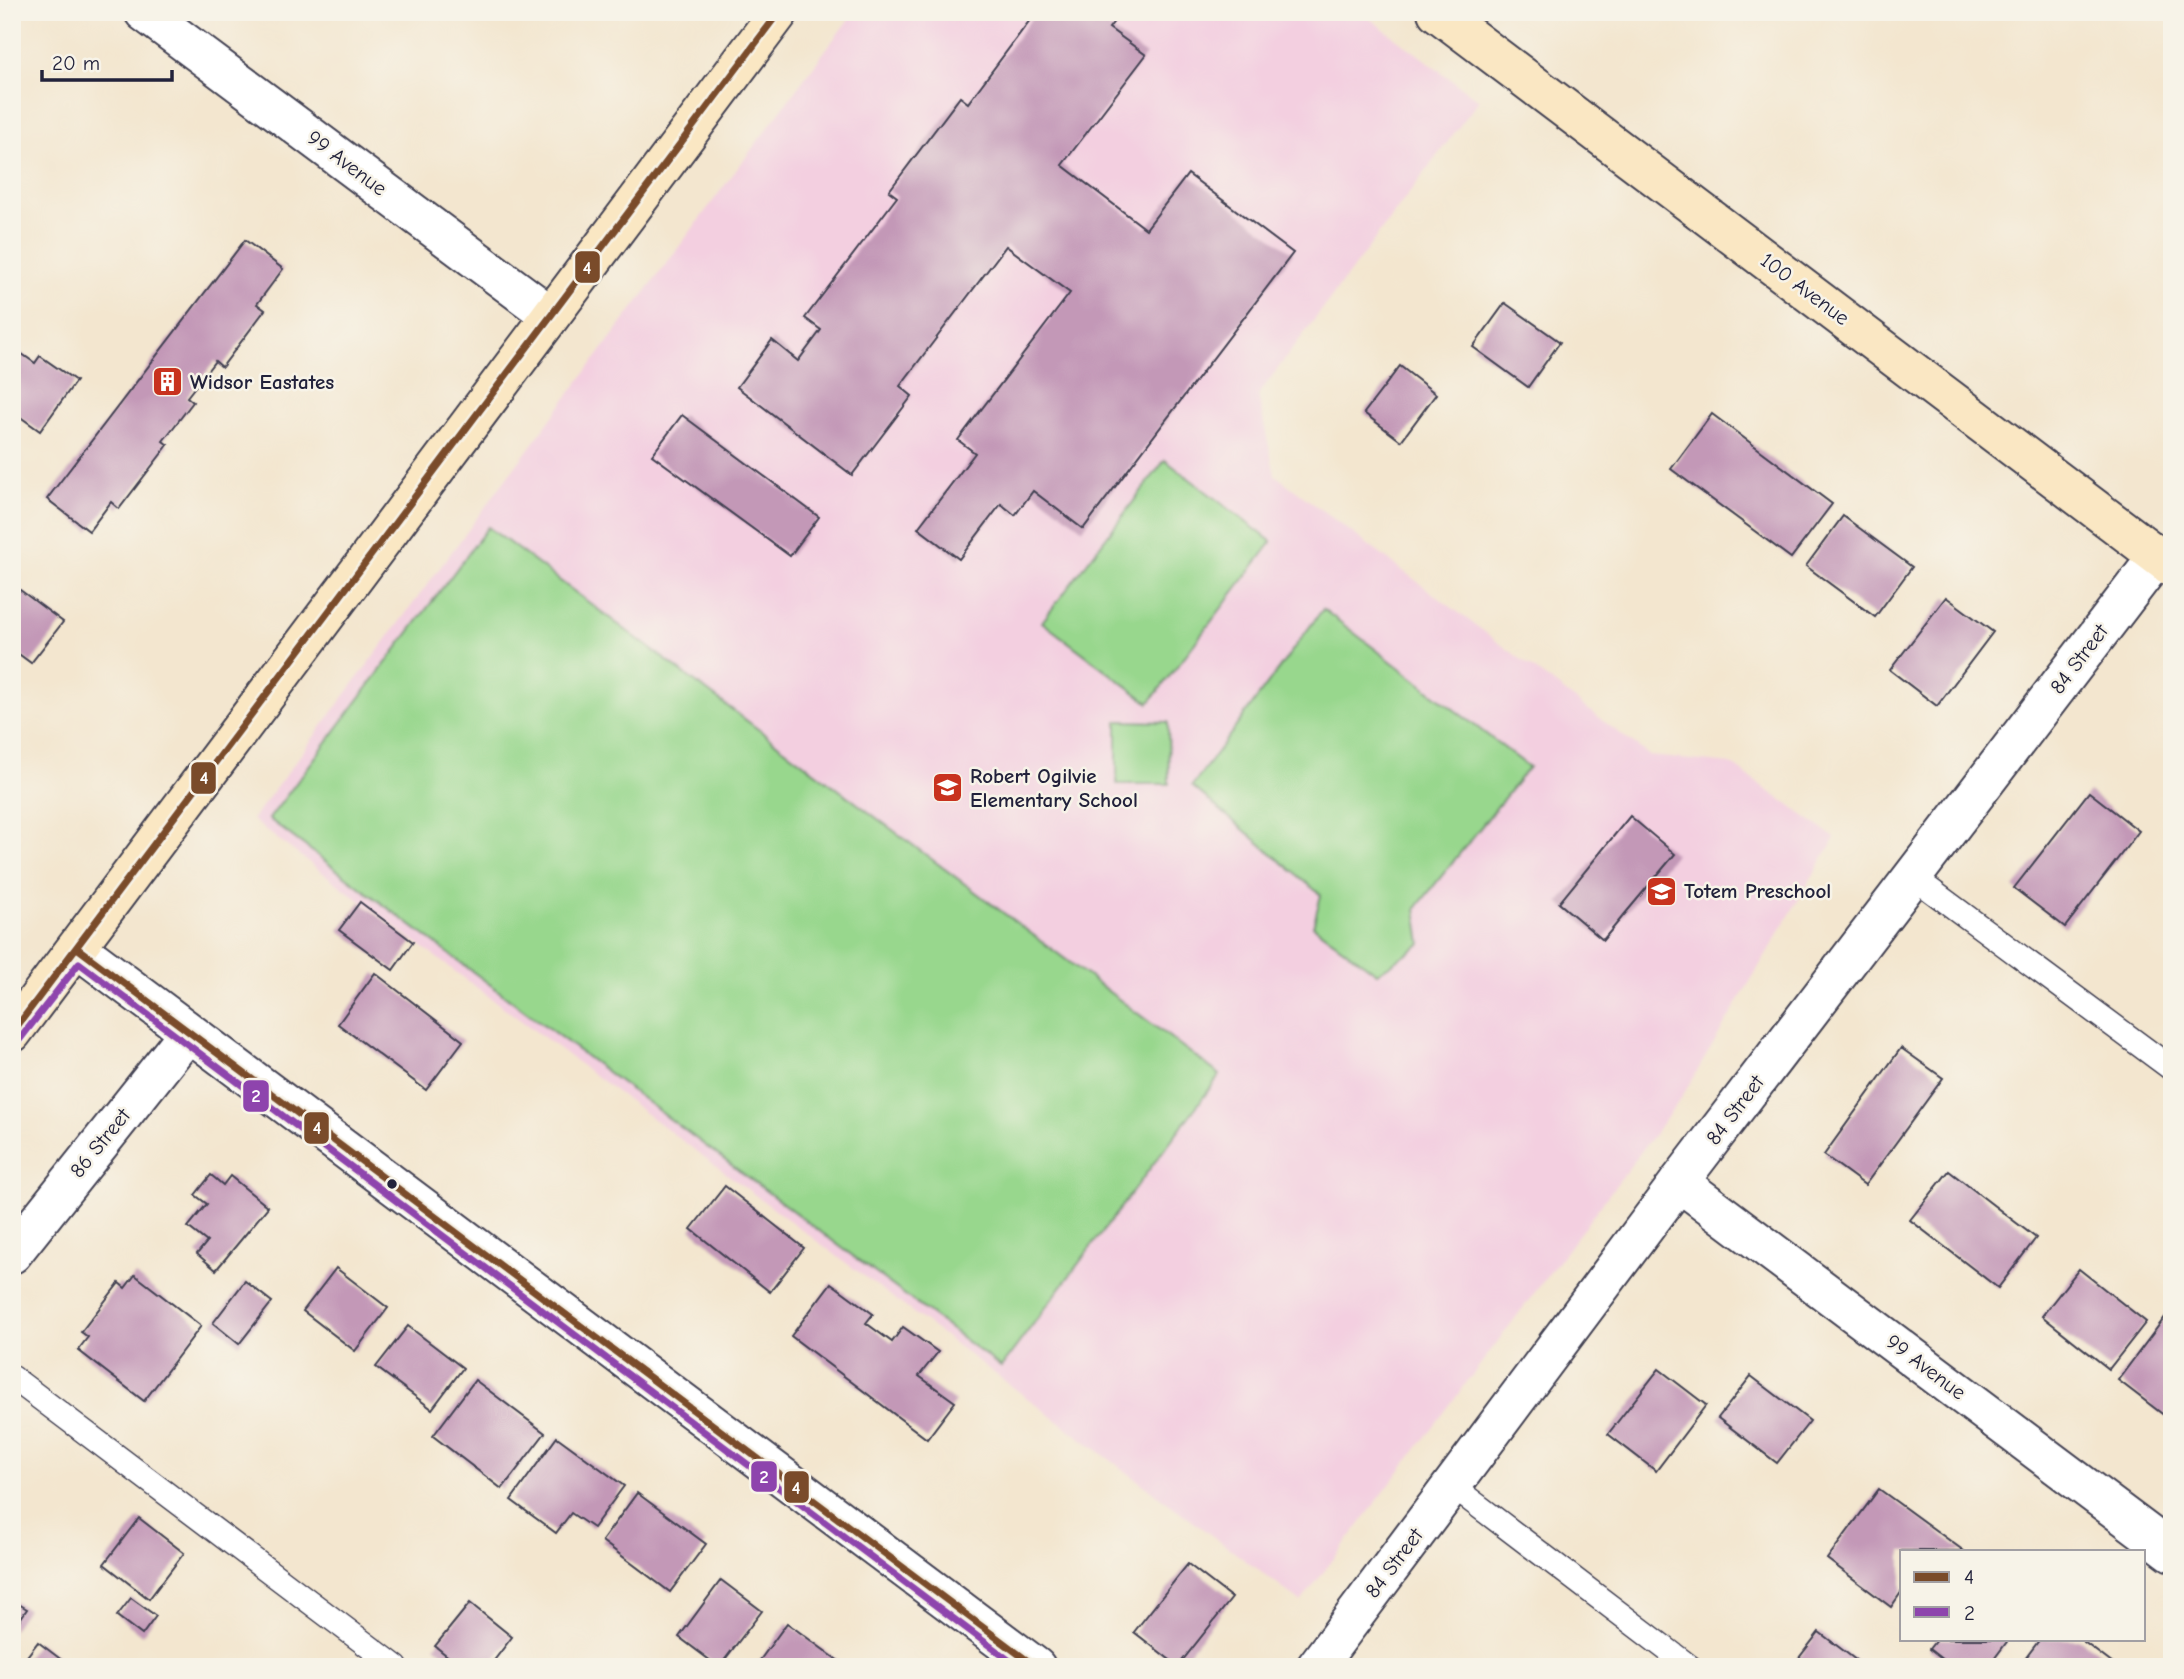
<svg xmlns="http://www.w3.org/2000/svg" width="2184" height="1679" font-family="'Comic Neue',sans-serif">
	<rect width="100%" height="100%" fill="#f7f3e8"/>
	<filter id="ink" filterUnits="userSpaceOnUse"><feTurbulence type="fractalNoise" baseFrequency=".0143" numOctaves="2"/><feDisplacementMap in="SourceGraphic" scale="14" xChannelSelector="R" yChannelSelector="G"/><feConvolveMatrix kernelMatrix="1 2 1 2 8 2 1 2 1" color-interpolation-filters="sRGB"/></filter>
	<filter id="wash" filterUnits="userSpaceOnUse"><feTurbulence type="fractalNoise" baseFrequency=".00686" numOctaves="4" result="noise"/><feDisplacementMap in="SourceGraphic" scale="28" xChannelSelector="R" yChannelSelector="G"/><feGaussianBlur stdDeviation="1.57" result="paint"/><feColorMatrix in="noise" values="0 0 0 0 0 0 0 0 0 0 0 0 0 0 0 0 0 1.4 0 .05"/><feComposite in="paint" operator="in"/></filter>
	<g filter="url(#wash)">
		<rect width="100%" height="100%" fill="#f3e6cf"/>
		<path fill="#f3cfe0" d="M 854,12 L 1361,12 L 1479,100 L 1258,395 L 1275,475 L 1650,756 L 1731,764 L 1835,838 L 1680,1100 L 1301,1602 L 252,820 Z"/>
		<g fill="#98d78d" stroke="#5d7c64" stroke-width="2">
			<path d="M 1165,460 L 1272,542 L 1149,703 L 1042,622 Z"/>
			<path d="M 488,527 L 1220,1075 L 1001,1367 L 269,819 Z"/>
			<path d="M 1323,609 L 1529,767 L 1416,908 L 1421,944 L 1377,973 L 1313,926 L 1321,895 L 1192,786 Z"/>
			<path d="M 1117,721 L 1168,722 L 1169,784 L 1117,784 Z"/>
		</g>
		<g id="blocks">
			<g fill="#c398b7">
				<path d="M 1036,12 L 1121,12 L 1109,28 L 1146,55 L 1062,165 L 1146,229 L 1188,174 L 1293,253 L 1083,529 L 1033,491 L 1015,515 L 1001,504 L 959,559 L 918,528 L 975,453 L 958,440 L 1070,293 L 1006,246 L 900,386 L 912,396 L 852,475 L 737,387 L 772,340 L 798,361 L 821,330 L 805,318 L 897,197 L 889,191 L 960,97 L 968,103 Z"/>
				<path d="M 245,240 L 283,269 L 257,304 L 265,310 L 222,367 L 215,361 L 187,397 L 193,402 L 163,441 L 168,445 L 119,509 L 111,502 L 89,531 L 47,499 Z"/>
				<path d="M 1505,303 L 1560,342 L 1528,387 L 1473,347 Z"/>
				<path d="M 12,347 L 35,363 L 40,356 L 76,381 L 40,431 L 12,411 Z"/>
				<path d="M 1400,366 L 1436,394 L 1401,441 L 1364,413 Z"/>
				<path d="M 1712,414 L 1832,504 L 1791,558 L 1671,469 Z"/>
				<path d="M 682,415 L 819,517 L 790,556 L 652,455 Z"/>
				<path d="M 1843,516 L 1912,567 L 1875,617 L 1806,566 Z"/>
				<path d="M 12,584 L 63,622 L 31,663 L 12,649 Z"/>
				<path d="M 1946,597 L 1993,632 L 1937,706 L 1890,670 Z"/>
				<path d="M 2089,792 L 2139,831 L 2065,927 L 2014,888 Z"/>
				<path d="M 1630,816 L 1675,854 L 1603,940 L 1559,903 Z"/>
				<path d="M 360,902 L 413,942 L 393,970 L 339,930 Z"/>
				<path d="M 375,973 L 463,1041 L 426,1090 L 338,1024 Z"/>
				<path d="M 1901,1048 L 1943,1078 L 1865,1185 L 1824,1155 Z"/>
				<path d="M 1949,1171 L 2036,1238 L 1998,1288 L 1910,1220 Z"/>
				<path d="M 211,1175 L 223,1185 L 230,1176 L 268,1207 L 216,1270 L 197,1254 L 207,1242 L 188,1227 L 207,1204 L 195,1195 Z"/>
				<path d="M 725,1186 L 804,1248 L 770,1292 L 691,1229 Z"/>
				<path d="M 336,1268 L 388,1308 L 355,1351 L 303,1311 Z"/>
				<path d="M 2079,1269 L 2146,1322 L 2109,1369 L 2042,1316 Z"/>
				<path d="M 135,1275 L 201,1326 L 144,1401 L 78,1350 L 88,1337 L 81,1332 L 119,1283 L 125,1288 Z"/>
				<path d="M 245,1281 L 272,1302 L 239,1344 L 213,1323 Z"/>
				<path d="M 831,1283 L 873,1314 L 866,1323 L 892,1342 L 903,1327 L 938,1352 L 919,1376 L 955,1402 L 927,1439 L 791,1336 Z"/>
				<path d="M 2166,1316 L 2172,1321 L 2172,1406 L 2165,1416 L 2118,1380 Z"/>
				<path d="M 408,1326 L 463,1368 L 432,1409 L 376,1367 Z"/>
				<path d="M 1659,1369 L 1706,1405 L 1656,1471 L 1608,1434 Z"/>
				<path d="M 1751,1376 L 1810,1421 L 1777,1463 L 1718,1418 Z"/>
				<path d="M 475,1380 L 545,1433 L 502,1489 L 433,1436 Z"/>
				<path d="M 557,1437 L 624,1486 L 593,1528 L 571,1513 L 556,1533 L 511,1500 Z"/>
				<path d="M 1879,1489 L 1964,1551 L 1902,1551 L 1902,1591 L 1891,1607 L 1827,1559 Z"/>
				<path d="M 637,1493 L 706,1544 L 670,1592 L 602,1541 Z"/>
				<path d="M 139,1518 L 184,1553 L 149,1599 L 104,1564 Z"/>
				<path d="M 1188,1564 L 1232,1598 L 1178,1666 L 1134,1632 Z"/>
				<path d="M 721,1580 L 762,1611 L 719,1667 L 679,1637 Z"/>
				<path d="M 131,1598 L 156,1616 L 142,1635 L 117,1616 Z"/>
				<path d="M 12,1600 L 27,1609 L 12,1631 Z"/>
				<path d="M 470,1603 L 512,1637 L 489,1667 L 461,1667 L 435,1646 Z"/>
				<path d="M 787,1623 L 847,1667 L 755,1667 Z"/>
				<path d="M 1819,1632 L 1865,1667 L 1792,1667 Z"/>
				<path d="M 1937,1639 L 2009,1639 L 1988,1667 L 1952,1667 L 1929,1649 Z"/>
				<path d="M 2040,1639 L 2080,1639 L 2117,1667 L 2019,1667 Z"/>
				<path d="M 38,1642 L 71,1667 L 19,1667 Z"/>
			</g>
		</g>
	</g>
	<g filter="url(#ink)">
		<use href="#blocks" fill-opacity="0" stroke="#413f51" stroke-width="2"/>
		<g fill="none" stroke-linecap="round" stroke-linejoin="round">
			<defs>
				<g id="lane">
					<path d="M 1913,877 L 2172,1069"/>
					<path d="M 12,1377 L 396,1667"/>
					<path d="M 1452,1486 L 1690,1667"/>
				</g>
				<g id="street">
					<path d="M 144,12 L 550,315"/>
					<path d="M 77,948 L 1036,1667"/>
					<path d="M 1679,1182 L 2172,1552"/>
					<path d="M 12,1254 L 188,1033"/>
					<path d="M 1316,1667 L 1679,1182 L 2158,556"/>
				</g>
				<g id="secondary">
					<path d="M 1437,12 L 2172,567"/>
					<path d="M 12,1033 L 779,12"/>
				</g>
			</defs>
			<use href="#lane" stroke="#413f51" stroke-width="26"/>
			<use href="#street" stroke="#413f51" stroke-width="42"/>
			<use href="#secondary" stroke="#413f51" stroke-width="42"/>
			<use href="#lane" stroke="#fff" stroke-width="23"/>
			<use href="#street" stroke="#fff" stroke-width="38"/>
			<use href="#secondary" stroke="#fae7c3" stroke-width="38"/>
			<defs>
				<g id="bus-1">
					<path d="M 77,948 L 1036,1667"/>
					<path d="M 12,1033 L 779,12"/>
				</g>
				<path id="bus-2" d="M 20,1039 L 79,963 L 1018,1667"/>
			</defs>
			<use href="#bus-1" stroke="#f7f3e8" stroke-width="12"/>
			<use href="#bus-2" stroke="#f7f3e8" stroke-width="12"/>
			<use href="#bus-1" stroke="#7a4b2a" stroke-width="7"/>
			<use href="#bus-2" stroke="#8e44ad" stroke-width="7"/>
		</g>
	</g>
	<defs>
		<symbol id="building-square" viewBox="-11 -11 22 22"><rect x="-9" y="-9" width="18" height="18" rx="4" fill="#c8321e" stroke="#f7f3e8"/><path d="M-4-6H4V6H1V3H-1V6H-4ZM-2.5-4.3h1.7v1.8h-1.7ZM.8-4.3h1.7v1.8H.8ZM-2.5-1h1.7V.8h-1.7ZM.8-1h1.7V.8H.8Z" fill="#fff"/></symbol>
		<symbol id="school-square" viewBox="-11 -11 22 22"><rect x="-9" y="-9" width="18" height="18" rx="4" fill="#c8321e" stroke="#f7f3e8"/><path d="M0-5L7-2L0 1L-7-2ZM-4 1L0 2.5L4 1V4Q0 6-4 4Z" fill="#fff"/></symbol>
	</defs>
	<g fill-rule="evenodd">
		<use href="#building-square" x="150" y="364" width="35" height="35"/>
		<use href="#school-square" x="930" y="770" width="35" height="35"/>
		<use href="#school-square" x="1644" y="874" width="35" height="35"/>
	</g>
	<circle fill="#22223b" stroke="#f7f3e8" stroke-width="2.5" cx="392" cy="1184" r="6"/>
	<g text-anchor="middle" stroke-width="5" stroke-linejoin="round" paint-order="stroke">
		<g font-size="21" fill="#22223b" stroke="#f7f3e8">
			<text transform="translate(347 163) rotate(37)" y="7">99 Avenue</text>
			<text transform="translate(1805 289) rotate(37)" y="7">100 Avenue</text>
			<text transform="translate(2079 659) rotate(-53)" y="7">84 Street</text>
			<text transform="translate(1735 1110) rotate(-53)" y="7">84 Street</text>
			<text transform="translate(100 1143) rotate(-51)" y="7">86 Street</text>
			<text transform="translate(1926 1367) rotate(37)" y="7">99 Avenue</text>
			<text transform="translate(1394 1563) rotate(-53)" y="7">84 Street</text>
		</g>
		<g font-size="21" font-weight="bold" fill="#22223b" stroke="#f7f3e8" text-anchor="start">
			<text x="190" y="389">Widsor Eastates</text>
			<text x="970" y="783">Robert Ogilvie<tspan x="970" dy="24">Elementary School</tspan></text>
			<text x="1684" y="898">Totem Preschool</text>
		</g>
	</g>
	<g stroke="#f7f3e8" stroke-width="2.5">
		<rect x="574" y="250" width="27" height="34" rx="7" fill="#7a4b2a"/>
		<rect x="190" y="761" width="27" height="34" rx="7" fill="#7a4b2a"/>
		<rect x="242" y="1079" width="28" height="34" rx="7" fill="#8e44ad"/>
		<rect x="303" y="1111" width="27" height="34" rx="7" fill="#7a4b2a"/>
		<rect x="750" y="1460" width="28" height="33" rx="7" fill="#8e44ad"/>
		<rect x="783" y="1470" width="27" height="34" rx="7" fill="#7a4b2a"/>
	</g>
	<g font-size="19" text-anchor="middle" font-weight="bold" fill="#fff">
		<text x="587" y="274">4</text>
		<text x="204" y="784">4</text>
		<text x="256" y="1102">2</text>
		<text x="317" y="1134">4</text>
		<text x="764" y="1483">2</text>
		<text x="796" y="1494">4</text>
	</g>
	<rect width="2184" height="1679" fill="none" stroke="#f7f3e8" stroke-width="42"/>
	<rect x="1900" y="1550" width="245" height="91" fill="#f7f3e8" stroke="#a29fa3" stroke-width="2"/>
	<rect x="1914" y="1572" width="35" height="10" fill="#7a4b2a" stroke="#a29fa3" stroke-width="2"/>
	<text x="1964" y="1584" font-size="21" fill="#22223b">4</text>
	<rect x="1914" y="1607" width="35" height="10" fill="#8e44ad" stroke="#a29fa3" stroke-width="2"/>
	<text x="1964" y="1620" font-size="21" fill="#22223b">2</text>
	<path d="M42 70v10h130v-10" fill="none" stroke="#22223b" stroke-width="3.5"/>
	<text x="52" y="70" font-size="21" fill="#22223b" stroke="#f7f3e8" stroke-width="5" paint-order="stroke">20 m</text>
</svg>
